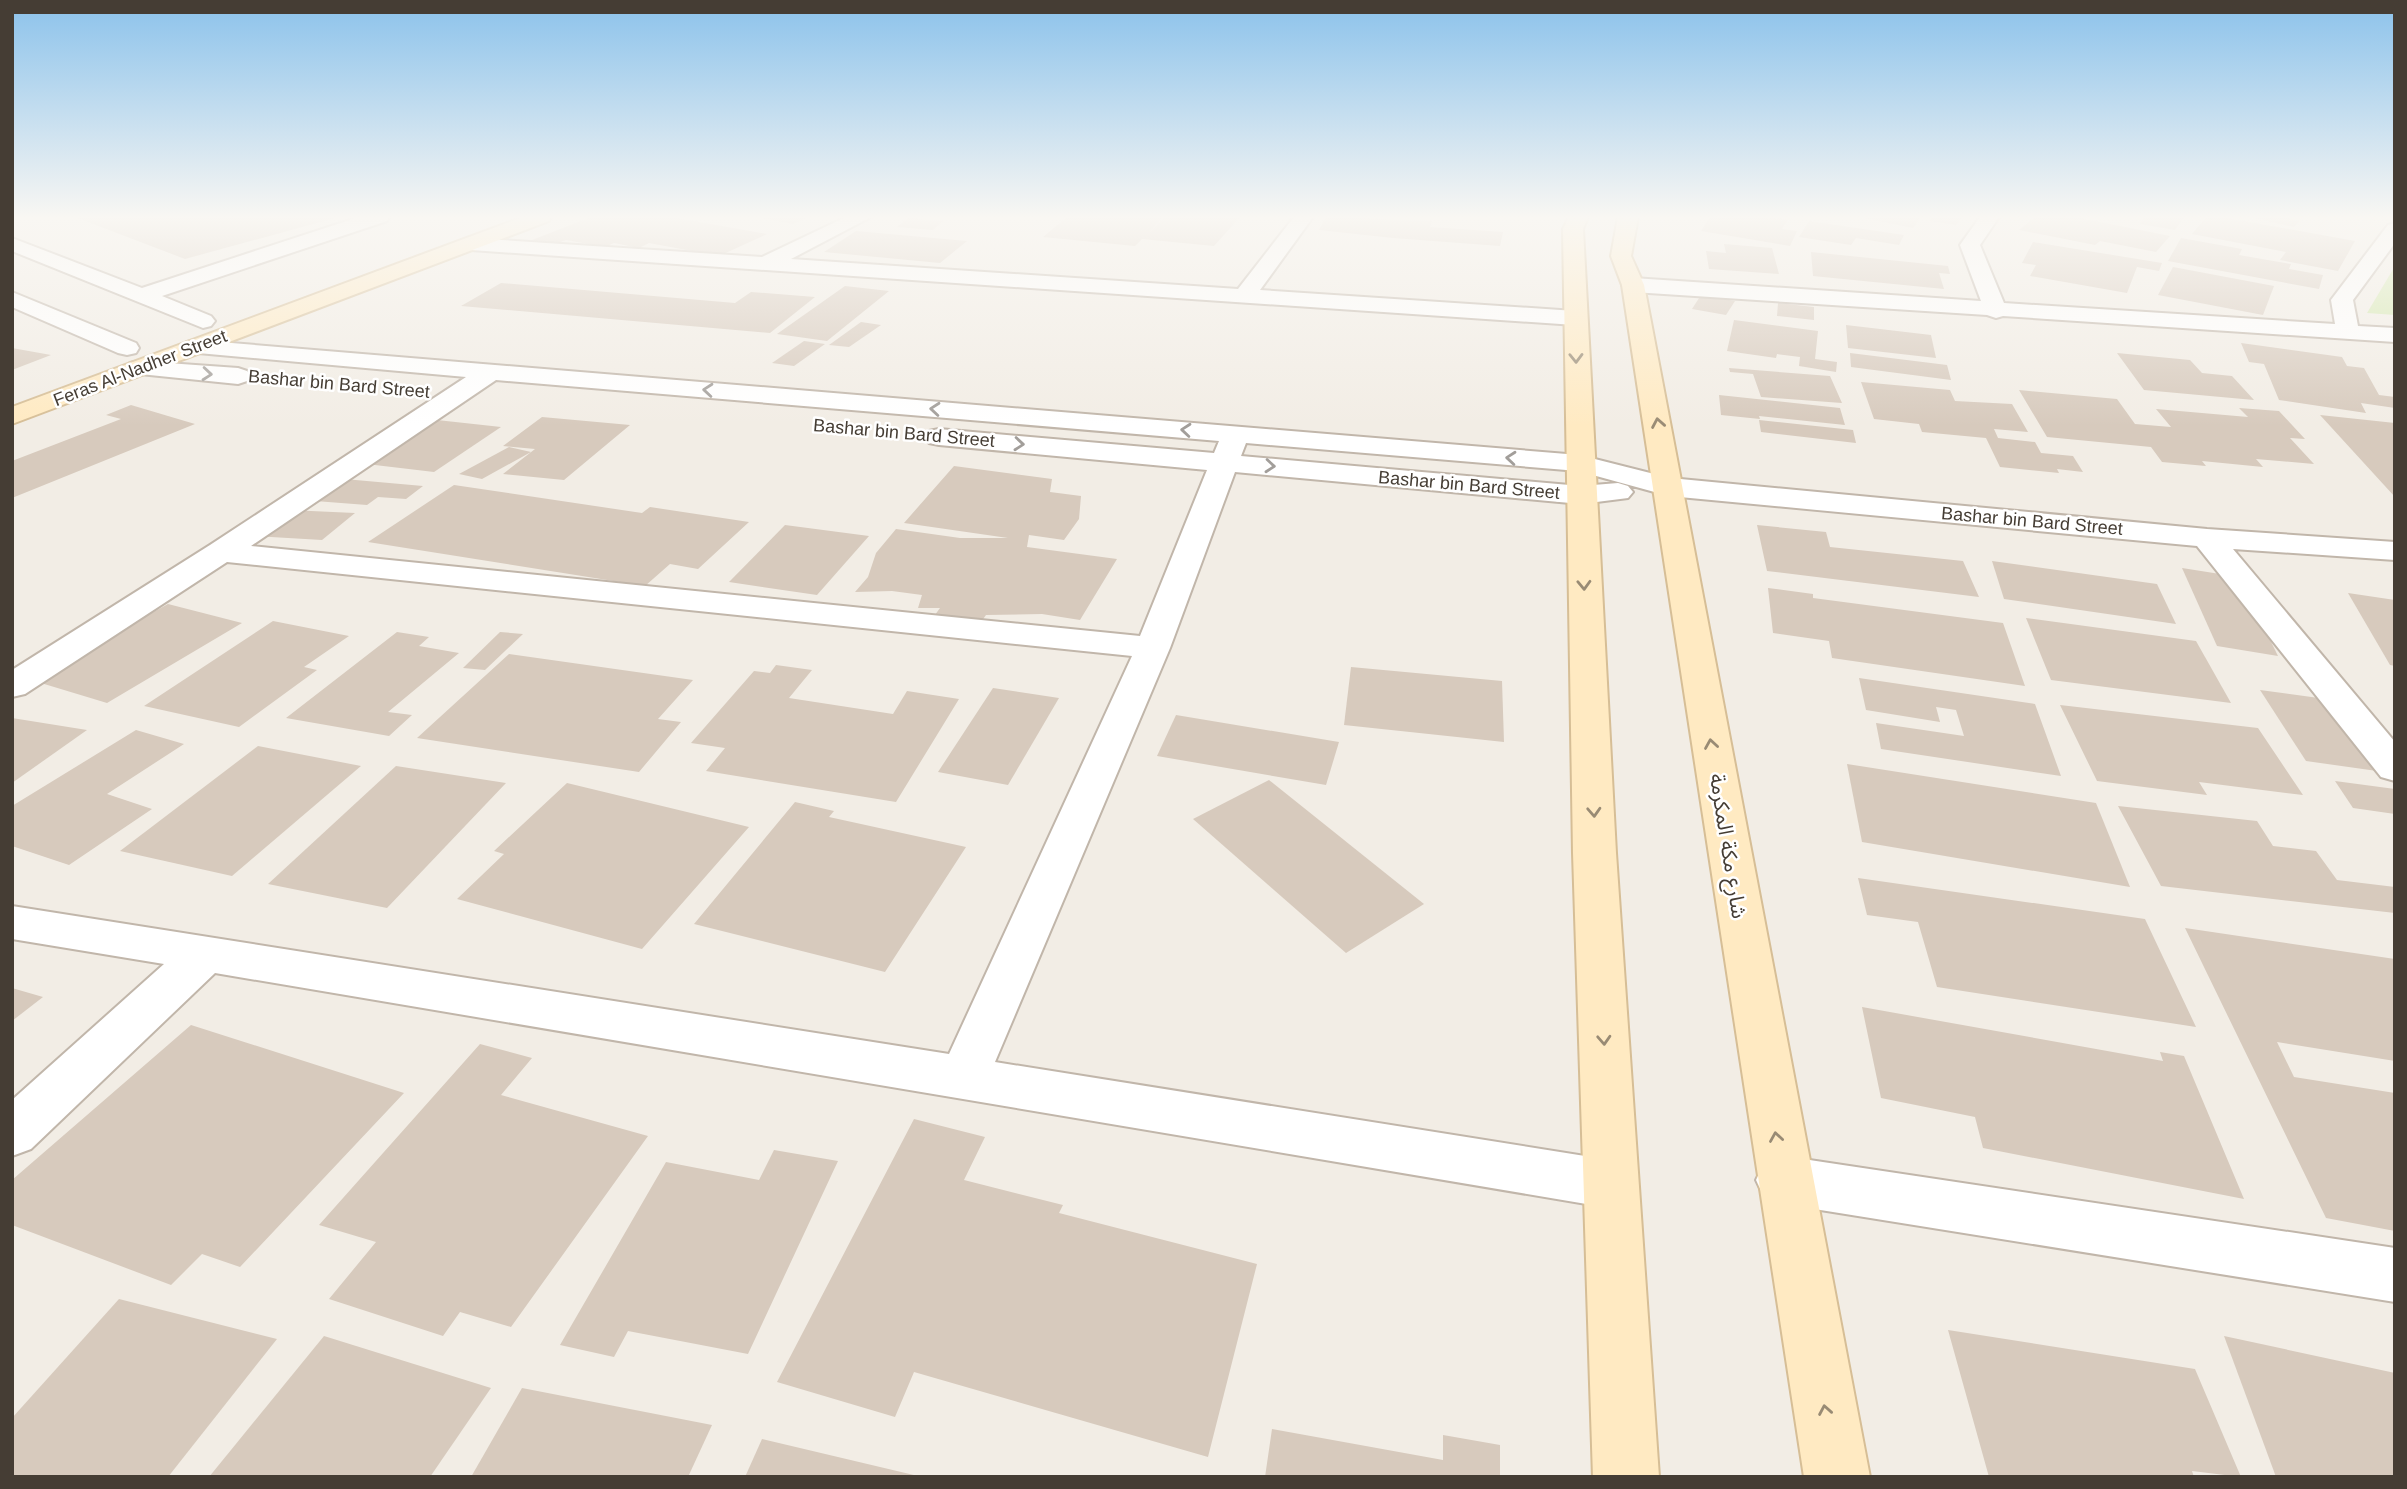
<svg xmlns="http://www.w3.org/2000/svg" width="2407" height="1489" font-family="Helvetica,'Noto Sans Arabic',sans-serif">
	<rect width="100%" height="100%" fill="#f2ede5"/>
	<path fill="#d3e7ad" d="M 2395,266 L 2395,315 L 2367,313 Z"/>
	<g fill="#d7cabd">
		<path d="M 75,217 L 335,217 L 335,218 L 185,259 Z"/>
		<path d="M 591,217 L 671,217 L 767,234 L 719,256 L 649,243 L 639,248 L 614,243 L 605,247 L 566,240 L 554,244 L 532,240 Z"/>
		<path d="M 757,217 L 808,217 L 793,224 Z"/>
		<path d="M 1067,217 L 1163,217 L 1148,234 L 1165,217 L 1240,217 L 1214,246 L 1142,239 L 1135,246 L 1043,237 Z"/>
		<path d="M 1326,217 L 1432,221 L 1430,227 L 1503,232 L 1500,246 L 1393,238 L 1319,230 Z"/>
		<path d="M 1710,217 L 1788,219 L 1782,229 L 1797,231 L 1790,246 L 1701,231 Z"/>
		<path d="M 1859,217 L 1921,217 L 1913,228 Z"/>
		<path d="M 1933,217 L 1962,217 L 1956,225 L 1930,221 Z"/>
		<path d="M 2035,217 L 2075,217 L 2170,236 L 2156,252 L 2100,241 L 2095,245 L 2019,230 Z"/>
		<path d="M 2145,217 L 2184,217 L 2175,230 L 2140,224 Z"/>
		<path d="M 2206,217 L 2222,217 L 2355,241 L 2338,271 L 2280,260 L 2286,252 L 2192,234 Z"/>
		<path d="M 2250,217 L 2282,217 L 2299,221 L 2294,227 Z"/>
		<path d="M 908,218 L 943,221 L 933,230 L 897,227 Z"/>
		<path d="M 1809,221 L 1904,235 L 1899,245 L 1856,238 L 1851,245 L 1799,237 Z"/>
		<path d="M 856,231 L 967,241 L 940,263 L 824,252 Z"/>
		<path d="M 2181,238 L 2242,249 L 2239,255 L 2291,264 L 2289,269 L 2323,275 L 2319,289 L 2168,261 Z"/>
		<path d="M 2033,242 L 2162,263 L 2159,271 L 2137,267 L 2127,293 L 2030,276 L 2036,265 L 2022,263 Z"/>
		<path d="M 1724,244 L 1772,248 L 1779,274 L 1709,269 L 1706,251 L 1726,253 Z"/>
		<path d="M 1811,252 L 1948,266 L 1950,274 L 1939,273 L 1944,289 L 1813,276 Z"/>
		<path d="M 2173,267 L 2274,286 L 2263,315 L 2158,295 Z"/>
		<path d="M 501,283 L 735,303 L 751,292 L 815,297 L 770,333 L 461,306 Z"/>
		<path d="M 845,286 L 889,291 L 827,341 L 777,334 Z"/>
		<path d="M 1701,295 L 1735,301 L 1726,315 L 1692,309 Z"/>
		<path d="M 1778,303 L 1814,307 L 1814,320 L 1777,316 Z"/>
		<path d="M 1734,320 L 1818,331 L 1815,359 L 1837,362 L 1836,372 L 1799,366 L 1800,357 L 1777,354 L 1776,358 L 1727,351 Z"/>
		<path d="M 861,322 L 881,325 L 849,347 L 829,345 Z"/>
		<path d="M 1846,325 L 1931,335 L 1936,358 L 1848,348 Z"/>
		<path d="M 804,341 L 825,344 L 794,366 L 772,363 Z"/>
		<path d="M 2241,343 L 2342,357 L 2347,366 L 2364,368 L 2379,395 L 2395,397 L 2395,408 L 2361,403 L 2366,413 L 2279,400 L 2264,364 L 2249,362 Z"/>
		<path d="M 12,348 L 51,355 L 12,370 Z"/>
		<path d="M 1850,353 L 1947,365 L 1951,380 L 1851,367 Z"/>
		<path d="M 2117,353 L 2190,360 L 2202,373 L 2232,376 L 2254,400 L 2144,390 Z"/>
		<path d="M 1729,368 L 1830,376 L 1842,403 L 1761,397 L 1753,374 L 1730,372 Z"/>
		<path d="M 1861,382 L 1950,390 L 1955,401 L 2012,404 L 2028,432 L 1994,429 L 1998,438 L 2035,442 L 2041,453 L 2073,456 L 2083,472 L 2057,469 L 2059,473 L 2000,467 L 1986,438 L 1922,432 L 1919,424 L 1874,419 Z"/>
		<path d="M 2019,390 L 2117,399 L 2135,424 L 2171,427 L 2156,409 L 2248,417 L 2239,408 L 2279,411 L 2305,439 L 2290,438 L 2314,464 L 2256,459 L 2263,467 L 2202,461 L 2206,466 L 2162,462 L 2151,447 L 2047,437 Z"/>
		<path d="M 1719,395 L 1840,408 L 1845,425 L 1759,416 L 1760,419 L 1721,415 Z"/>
		<path d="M 131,405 L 195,424 L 12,498 L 12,461 L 121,419 L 106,415 Z"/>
		<path d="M 2320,415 L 2395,423 L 2395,497 Z"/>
		<path d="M 542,417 L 630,425 L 564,480 L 503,474 L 535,449 L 503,446 Z"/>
		<path d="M 428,419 L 501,427 L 434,472 L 358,463 Z"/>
		<path d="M 1759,420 L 1853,430 L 1856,443 L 1761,432 Z"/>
		<path d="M 509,447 L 531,452 L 482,479 L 459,474 Z"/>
		<path d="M 954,466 L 1052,479 L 1050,492 L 1081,496 L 1079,519 L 1064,540 L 1029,535 L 1027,547 L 1117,559 L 1080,620 L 1042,614 L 986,615 L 978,626 L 932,619 L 940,608 L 918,608 L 922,595 L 892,591 L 855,592 L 868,577 L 876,553 L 896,529 L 960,538 L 1008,538 L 904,523 Z"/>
		<path d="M 333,478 L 423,486 L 406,499 L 378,497 L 367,505 L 302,500 Z"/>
		<path d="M 454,485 L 642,513 L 650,507 L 749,522 L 698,569 L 670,564 L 645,586 L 368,542 Z"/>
		<path d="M 289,510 L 355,513 L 322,540 L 254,536 Z"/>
		<path d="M 785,525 L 869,536 L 817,595 L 729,582 Z"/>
		<path d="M 1757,525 L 1826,532 L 1830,547 L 1963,561 L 1979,597 L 1767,571 Z"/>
		<path d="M 1992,561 L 2157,584 L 2176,624 L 2004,599 Z"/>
		<path d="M 2182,568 L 2239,577 L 2278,656 L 2217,646 Z"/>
		<path d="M 1768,588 L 1813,594 L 1813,598 L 2003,623 L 2025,686 L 1832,658 L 1829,641 L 1773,633 Z"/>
		<path d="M 2348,593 L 2395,600 L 2395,666 L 2390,665 Z"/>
		<path d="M 168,604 L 242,623 L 107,703 L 31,680 Z"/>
		<path d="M 2026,618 L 2196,641 L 2231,703 L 2051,680 Z"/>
		<path d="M 273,621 L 349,636 L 304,667 L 317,670 L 239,727 L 144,706 Z"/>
		<path d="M 397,632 L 429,637 L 419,646 L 459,653 L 388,712 L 412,715 L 389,736 L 286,718 Z"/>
		<path d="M 500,632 L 523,634 L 485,670 L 463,668 Z"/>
		<path d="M 509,654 L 693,680 L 658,719 L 681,722 L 639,772 L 417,738 Z"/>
		<path d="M 776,665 L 812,670 L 789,698 L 893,714 L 907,691 L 959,699 L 896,802 L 706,771 L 725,748 L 691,743 L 754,671 L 770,673 Z"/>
		<path d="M 1351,667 L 1502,681 L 1504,742 L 1344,725 Z"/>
		<path d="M 1859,678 L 2035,704 L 2061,776 L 1881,749 L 1876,723 L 1964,736 L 1956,710 L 1936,707 L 1940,722 L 1866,710 Z"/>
		<path d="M 993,688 L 1059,698 L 1008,785 L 938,772 Z"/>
		<path d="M 2260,690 L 2326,699 L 2377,771 L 2306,761 Z"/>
		<path d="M 2060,705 L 2258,728 L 2303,795 L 2199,782 L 2207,795 L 2097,781 Z"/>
		<path d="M 1176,715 L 1339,742 L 1326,785 L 1157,756 Z"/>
		<path d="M 12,718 L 87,730 L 12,783 Z"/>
		<path d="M 136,730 L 184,744 L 107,794 L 152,809 L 69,865 L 12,846 L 12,806 Z"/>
		<path d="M 258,746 L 361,766 L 232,876 L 120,851 Z"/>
		<path d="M 1847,764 L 2096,803 L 2130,887 L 1862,842 Z"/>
		<path d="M 396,766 L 506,783 L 387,908 L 268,884 Z"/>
		<path d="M 1269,780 L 1424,904 L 1346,953 L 1193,819 Z"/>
		<path d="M 2335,781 L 2395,789 L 2395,814 L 2353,808 Z"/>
		<path d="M 567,783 L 749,827 L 642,949 L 457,899 L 504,854 L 494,851 Z"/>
		<path d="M 795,802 L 834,811 L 829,817 L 966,847 L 885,972 L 694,924 Z"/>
		<path d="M 2118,806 L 2257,821 L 2273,846 L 2316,851 L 2337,880 L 2395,887 L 2395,913 L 2161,886 Z"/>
		<path d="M 1858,878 L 2145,919 L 2196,1027 L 1937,987 L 1918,922 L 1867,915 Z"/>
		<path d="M 2185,928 L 2395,959 L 2395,1061 L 2277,1042 L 2294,1077 L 2395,1093 L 2395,1231 L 2326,1218 Z"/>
		<path d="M 12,988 L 43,997 L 12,1021 Z"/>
		<path d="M 1862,1007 L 2163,1061 L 2160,1052 L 2184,1056 L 2244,1199 L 1983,1148 L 1975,1117 L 1881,1098 Z"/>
		<path d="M 191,1025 L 404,1093 L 240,1267 L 202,1254 L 171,1285 L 12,1225 L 12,1180 Z"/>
		<path d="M 480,1044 L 532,1058 L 501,1095 L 648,1136 L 511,1327 L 460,1312 L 443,1336 L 329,1299 L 376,1242 L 319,1225 Z"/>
		<path d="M 914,1119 L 985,1137 L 964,1180 L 1063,1205 L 1059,1213 L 1257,1264 L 1208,1457 L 914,1372 L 895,1417 L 777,1382 Z"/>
		<path d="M 774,1150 L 838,1161 L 748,1354 L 628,1331 L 614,1357 L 560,1345 L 666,1162 L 759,1180 Z"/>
		<path d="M 119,1299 L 277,1339 L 168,1477 L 12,1477 L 12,1418 Z"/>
		<path d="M 1948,1330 L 2195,1369 L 2241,1477 L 2192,1471 L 2194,1477 L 1989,1477 Z"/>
		<path d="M 324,1336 L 491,1388 L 430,1477 L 209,1477 Z"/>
		<path d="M 2224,1336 L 2395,1373 L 2395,1477 L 2276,1477 Z"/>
		<path d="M 522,1388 L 712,1425 L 688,1477 L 471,1477 Z"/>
		<path d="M 1272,1429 L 1443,1460 L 1443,1435 L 1500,1445 L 1500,1477 L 1265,1477 Z"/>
		<path d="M 762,1439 L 918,1476 L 918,1477 L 745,1477 Z"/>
	</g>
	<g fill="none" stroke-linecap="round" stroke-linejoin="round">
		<defs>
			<g id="street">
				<path d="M 359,217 L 389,217 L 387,221 L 162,296 L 211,316 L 215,321 L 211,326 L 203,328 L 12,251 L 12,238 L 142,288 Z"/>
				<path d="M 846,217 L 871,217 L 791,259 L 1238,289 L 1294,217 L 1313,217 L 1260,290 L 1575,311 L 1583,313 L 1586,318 L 1583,323 L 1575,325 L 471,250 L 464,248 L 461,244 L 464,240 L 471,238 L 762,257 Z"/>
				<path d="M 1980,217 L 1999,217 L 1980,245 L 2004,303 L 2335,324 L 2331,300 L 2388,225 L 2395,223 L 2395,243 L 2353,300 L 2358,326 L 2395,328 L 2395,342 L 2003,316 L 1996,318 L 1987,315 L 1633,292 L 1625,290 L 1622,285 L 1625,280 L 1633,278 L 1981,301 L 1960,245 Z"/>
				<path d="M 12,292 L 136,343 L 139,348 L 136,353 L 127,355 L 118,353 L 12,307 Z"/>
				<path d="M 195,340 L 1579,455 L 1670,478 L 2207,529 L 2395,542 L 2395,560 L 2233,549 L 2395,742 L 2395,781 L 2381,777 L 2197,546 L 1669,496 L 1578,471 L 1246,443 L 1241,456 L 1581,486 L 1618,483 L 1628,486 L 1633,492 L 1628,498 L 1581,504 L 1235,472 L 1170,648 L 995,1062 L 1610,1160 L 1629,1167 L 1637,1184 L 1629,1201 L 1610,1208 L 215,973 L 31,1149 L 12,1156 L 12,1100 L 164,964 L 12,939 L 12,906 L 949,1054 L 1132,656 L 227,562 L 25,694 L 12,697 L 12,670 L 210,545 L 466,377 L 187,352 L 183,347 L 187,342 ZM 496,380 L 1219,441 L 1214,453 L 939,429 L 929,431 L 925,437 L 929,443 L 939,445 L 1207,470 L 1140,636 L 251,546 Z"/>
				<path d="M 139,361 L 238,368 L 247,371 L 251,376 L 247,381 L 238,384 L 130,373 L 127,368 L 130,363 Z"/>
				<path d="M 1783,1156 L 2395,1248 L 2395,1302 L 1783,1204 L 1764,1197 L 1756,1180 L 1764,1163 Z"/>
			</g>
			<g id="secondary">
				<path d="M 523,217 L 551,217 L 549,221 L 12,424 L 12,407 Z"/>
				<path d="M 1569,217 L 1588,217 L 1583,229 L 1616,853 L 1659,1477 L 1593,1477 L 1573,853 L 1563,229 Z"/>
				<path d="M 1618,217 L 1638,217 L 1631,256 L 1644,285 L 1870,1477 L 1804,1477 L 1622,285 L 1611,256 Z"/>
			</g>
		</defs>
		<use href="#street" stroke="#c1b6aa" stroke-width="4"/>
		<use href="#secondary" stroke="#d6be96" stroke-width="4"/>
		<use href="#street" fill="#fff" fill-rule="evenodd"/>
		<use href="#secondary" fill="#ffeac2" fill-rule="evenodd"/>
	</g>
	<defs><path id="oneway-chevron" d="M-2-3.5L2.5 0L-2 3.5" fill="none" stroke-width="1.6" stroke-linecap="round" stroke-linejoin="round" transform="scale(1.75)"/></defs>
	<g stroke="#998b74">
		<use href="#oneway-chevron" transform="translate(1576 358) rotate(89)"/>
		<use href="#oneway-chevron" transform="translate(1658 423) rotate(-100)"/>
		<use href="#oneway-chevron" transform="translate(1584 585) rotate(88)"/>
		<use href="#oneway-chevron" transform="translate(1711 744) rotate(-99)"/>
		<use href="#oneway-chevron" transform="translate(1594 812) rotate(87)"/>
		<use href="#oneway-chevron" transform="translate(1604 1040) rotate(87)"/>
		<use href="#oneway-chevron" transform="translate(1776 1137) rotate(-99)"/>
		<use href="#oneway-chevron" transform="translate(1825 1410) rotate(-100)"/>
	</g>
	<g stroke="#a29e9a">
		<use href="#oneway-chevron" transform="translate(207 374) rotate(5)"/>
		<use href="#oneway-chevron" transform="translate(708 390) rotate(-175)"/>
		<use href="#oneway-chevron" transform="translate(935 409) rotate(-175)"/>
		<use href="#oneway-chevron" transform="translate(1186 430) rotate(-175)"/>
		<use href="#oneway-chevron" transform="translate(1019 444) rotate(5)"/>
		<use href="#oneway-chevron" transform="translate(1511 458) rotate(-175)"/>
		<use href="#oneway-chevron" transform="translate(1270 466) rotate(5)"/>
	</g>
	<linearGradient id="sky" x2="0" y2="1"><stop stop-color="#8bc2eb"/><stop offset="0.51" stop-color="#f9f7f3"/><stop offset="1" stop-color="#f9f7f3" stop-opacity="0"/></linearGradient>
	<rect width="2407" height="426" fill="url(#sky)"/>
	<g text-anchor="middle" stroke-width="5" stroke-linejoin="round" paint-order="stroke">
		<g font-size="18" fill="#453d34" stroke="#fff">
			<text transform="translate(140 368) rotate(-21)" y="6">Feras Al-Nadher Street</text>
			<text transform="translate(339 384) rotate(5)" y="6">Bashar bin Bard Street</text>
			<text transform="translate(904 433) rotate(5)" y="6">Bashar bin Bard Street</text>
			<text transform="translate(1469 485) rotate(5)" y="6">Bashar bin Bard Street</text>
			<text transform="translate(2032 521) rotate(5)" y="6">Bashar bin Bard Street</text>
		</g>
		<g font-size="21" fill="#453d34" stroke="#fff">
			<text transform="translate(1728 846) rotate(81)" y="7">شارع مكة المكرمة</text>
		</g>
	</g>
	<rect width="2407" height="1489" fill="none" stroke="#453d34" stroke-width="28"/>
</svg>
